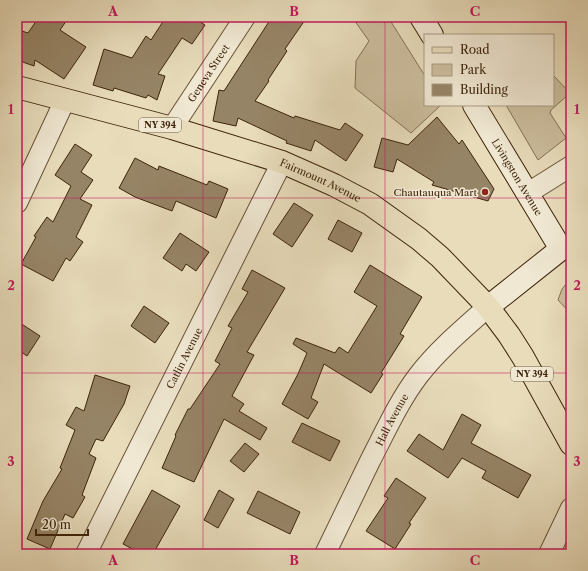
<svg xmlns="http://www.w3.org/2000/svg" width="588" height="571" font-family="'Libre Caslon Text',serif">
	<rect width="100%" height="100%" fill="#e8dcbb"/>
	<filter id="stains"><feTurbulence type="fractalNoise" baseFrequency=".005" numOctaves="4"/><feColorMatrix values="0 0 0 0 .2 0 0 0 0 .09 0 0 0 0 .02 0 0 0 .5 -.17"/></filter>
	<radialGradient id="worn" r=".72"><stop offset=".6" stop-color="#630" stop-opacity="0"/><stop offset="1" stop-color="#630" stop-opacity=".3"/></radialGradient>
	<g fill="#cbbd9d" stroke="#847054">
		<path d="M 352,17 L 388,17 L 425,76 L 425,105 L 441,105 L 411,133 L 355,88 L 356,61 L 369,41 Z"/>
		<path d="M 553,75 L 570,93 L 551,110 L 550,113 L 566,138 L 538,160 L 506,105 L 553,105 Z"/>
		<path d="M 571,278 L 571,314 L 558,300 L 562,289 Z"/>
	</g>
	<g fill="#968466" stroke="#3d240a">
		<path d="M 39,17 L 69,17 L 60,30 L 86,47 L 64,79 L 35,60 L 34,66 L 17,60 L 17,46 L 22,31 L 28,33 Z"/>
		<path d="M 166,17 L 192,17 L 205,25 L 192,44 L 182,38 L 158,74 L 165,76 L 157,100 L 148,95 L 146,98 L 114,88 L 113,91 L 93,85 L 104,49 L 132,58 L 146,36 L 151,40 Z"/>
		<path d="M 272,17 L 307,17 L 285,49 L 287,51 L 268,80 L 269,81 L 255,101 L 294,118 L 295,116 L 340,130 L 345,123 L 363,135 L 346,161 L 315,140 L 311,151 L 286,143 L 287,141 L 238,118 L 236,126 L 213,121 L 219,90 L 224,91 Z"/>
		<path d="M 437,117 L 459,144 L 462,140 L 494,189 L 488,201 L 432,185 L 434,182 L 397,159 L 393,172 L 374,167 L 382,138 L 408,145 Z"/>
		<path d="M 75,144 L 92,155 L 81,172 L 93,180 L 80,199 L 92,205 L 76,237 L 83,242 L 70,261 L 66,258 L 53,281 L 21,264 L 36,237 L 34,236 L 47,217 L 53,222 L 71,186 L 55,175 Z"/>
		<path d="M 135,158 L 158,170 L 159,166 L 207,185 L 209,181 L 228,189 L 216,218 L 176,201 L 172,211 L 135,197 L 119,188 Z"/>
		<path d="M 294,203 L 313,215 L 292,247 L 273,234 Z"/>
		<path d="M 338,220 L 362,233 L 352,252 L 328,239 Z"/>
		<path d="M 180,233 L 209,252 L 196,271 L 186,264 L 182,271 L 163,258 Z"/>
		<path d="M 370,265 L 422,297 L 400,334 L 404,336 L 381,373 L 383,374 L 371,393 L 324,364 L 311,398 L 318,402 L 308,419 L 282,404 L 298,374 L 307,353 L 293,344 L 296,338 L 335,353 L 339,347 L 348,353 L 377,306 L 354,292 Z"/>
		<path d="M 252,270 L 285,288 L 247,352 L 254,355 L 232,396 L 244,404 L 239,411 L 267,428 L 260,440 L 224,419 L 194,482 L 162,468 L 176,436 L 175,435 L 188,409 L 190,409 L 220,364 L 215,361 L 232,328 L 228,326 L 248,292 L 242,289 Z"/>
		<path d="M 144,306 L 169,323 L 155,343 L 131,326 Z"/>
		<path d="M 17,321 L 40,336 L 27,356 L 17,349 Z"/>
		<path d="M 95,375 L 130,386 L 124,404 L 103,441 L 96,439 L 89,454 L 96,458 L 82,495 L 85,497 L 73,518 L 65,514 L 50,549 L 27,539 L 43,501 L 62,469 L 60,468 L 75,430 L 66,425 L 76,407 L 84,411 Z"/>
		<path d="M 462,414 L 481,425 L 471,443 L 531,475 L 518,498 L 482,478 L 486,471 L 462,458 L 448,478 L 407,451 L 419,434 L 443,450 Z"/>
		<path d="M 302,423 L 340,441 L 330,461 L 292,442 Z"/>
		<path d="M 245,443 L 259,454 L 244,472 L 230,461 Z"/>
		<path d="M 396,478 L 426,498 L 409,523 L 411,524 L 395,549 L 366,531 L 388,498 L 384,496 Z"/>
		<path d="M 152,490 L 180,506 L 153,554 L 142,554 L 123,544 Z"/>
		<path d="M 219,490 L 234,499 L 218,528 L 204,520 Z"/>
		<path d="M 258,491 L 300,512 L 290,534 L 247,513 Z"/>
	</g>
	<g fill="none" stroke-linecap="round" stroke-linejoin="round">
		<defs>
			<g id="street">
				<path id="s1" d="M 172,128 L 245,17"/>
				<path d="M 528,193 L 571,166"/>
				<path d="M 17,203 L 65,100"/>
				<path id="s2" d="M 86,554 L 282,162"/>
				<path id="s3" d="M 325,554 C 340,523 355,492 370,461 C 385,432 399,401 418,376 C 438,350 463,329 488,307"/>
				<path d="M 549,554 L 571,508"/>
			</g>
			<g id="secondary">
				<path d="M 421,17 L 432,35"/>
				<path id="s4" d="M 474,105 L 561,249 L 488,307"/>
			</g>
			<g id="primary">
				<path id="s5" d="M 17,87 L 172,128 L 282,162 L 334,185 L 370,204 L 419,239 L 440,257 L 488,307 L 509,335 L 523,357 L 571,444"/>
			</g>
		</defs>
		<use href="#street" stroke="#685236" stroke-width="22"/>
		<use href="#secondary" stroke="#3d240a" stroke-width="24"/>
		<use href="#primary" stroke="#3d240a" stroke-width="24"/>
		<use href="#street" stroke="#f0e8d3" stroke-width="20"/>
		<use href="#secondary" stroke="#f0e8d3" stroke-width="22"/>
		<use href="#primary" stroke="#e8dcbb" stroke-width="22"/>
	</g>
	<path fill="none" stroke="#c2185b" stroke-width="1" stroke-opacity="0.55" d="M 203,17 L 203,554M 385,17 L 385,554M 17,198 L 571,198M 17,373 L 571,373"/>
	<circle fill="#8f2418" stroke="#f0e8d3" stroke-width="1.5" cx="485" cy="192" r="4"/>
	<g text-anchor="middle" stroke-width="3" stroke-linejoin="round" paint-order="stroke">
		<g fill="#f0e8d3" stroke="#735f46" stroke-width="1">
			<rect x="139" y="118" width="42" height="14" rx="3"/>
			<rect x="511" y="367" width="42" height="14" rx="3"/>
		</g>
		<g font-size="9" font-weight="bold" fill="#3d240a">
			<text x="160" y="128">NY 394</text>
			<text x="532" y="377">NY 394</text>
		</g>
		<g font-size="10" fill="#3d240a" stroke="#f0e8d3">
			<text dy="4" stroke="none"><textPath href="#s1" startOffset="66">Geneva Street</textPath></text>
			<text dy="4" stroke="none"><textPath href="#s4" startOffset="84">Livingston Avenue</textPath></text>
			<text dy="4" stroke="none"><textPath href="#s5" startOffset="318">Fairmount Avenue</textPath></text>
			<text dy="4" stroke="none"><textPath href="#s2" startOffset="219">Catlin Avenue</textPath></text>
			<text dy="4" stroke="none"><textPath href="#s3" startOffset="150">Hall Avenue</textPath></text>
		</g>
		<g font-size="10" fill="#3d240a" stroke="#f0e8d3" text-anchor="end">
			<text x="477" y="196">Chautauqua Mart</text>
		</g>
	</g>
	<rect width="588" height="571" fill="none" stroke="#e8dcbb" stroke-width="44"/>
	<rect x="424" y="34" width="130" height="72" fill="#f0e8d3" stroke="#a89a83"/>
	<rect x="432" y="47" width="20" height="6" fill="#e8dcbb" stroke="#a89a83"/>
	<text x="460" y="54" font-size="12" fill="#3d240a">Road</text>
	<rect x="432" y="64" width="20" height="12" fill="#cbbd9d" stroke="#a89a83"/>
	<text x="460" y="74" font-size="12" fill="#3d240a">Park</text>
	<rect x="432" y="84" width="20" height="12" fill="#968466" stroke="#a89a83"/>
	<text x="460" y="94" font-size="12" fill="#3d240a">Building</text>
	<path d="M36 529v6h52v-6" fill="none" stroke="#3d240a" stroke-width="2"/>
	<text x="42" y="529" font-size="12" fill="#3d240a" stroke="#f0e8d3" stroke-width="3" paint-order="stroke">20 m</text>
	<rect x="22" y="22" width="544" height="527" fill="none" stroke="#c2185b" stroke-width="1.5"/>
	<g font-size="13" text-anchor="middle" font-weight="bold" fill="#c2185b">
		<text x="113" y="16">A</text>
		<text x="294" y="16">B</text>
		<text x="475" y="16">C</text>
		<text x="11" y="114">1</text>
		<text x="577" y="114">1</text>
		<text x="11" y="290">2</text>
		<text x="577" y="290">2</text>
		<text x="11" y="466">3</text>
		<text x="577" y="466">3</text>
		<text x="113" y="565">A</text>
		<text x="294" y="565">B</text>
		<text x="475" y="565">C</text>
	</g>
	<rect width="100%" height="100%" filter="url(#stains)"/>
	<rect width="100%" height="100%" fill="url(#worn)"/>
</svg>
